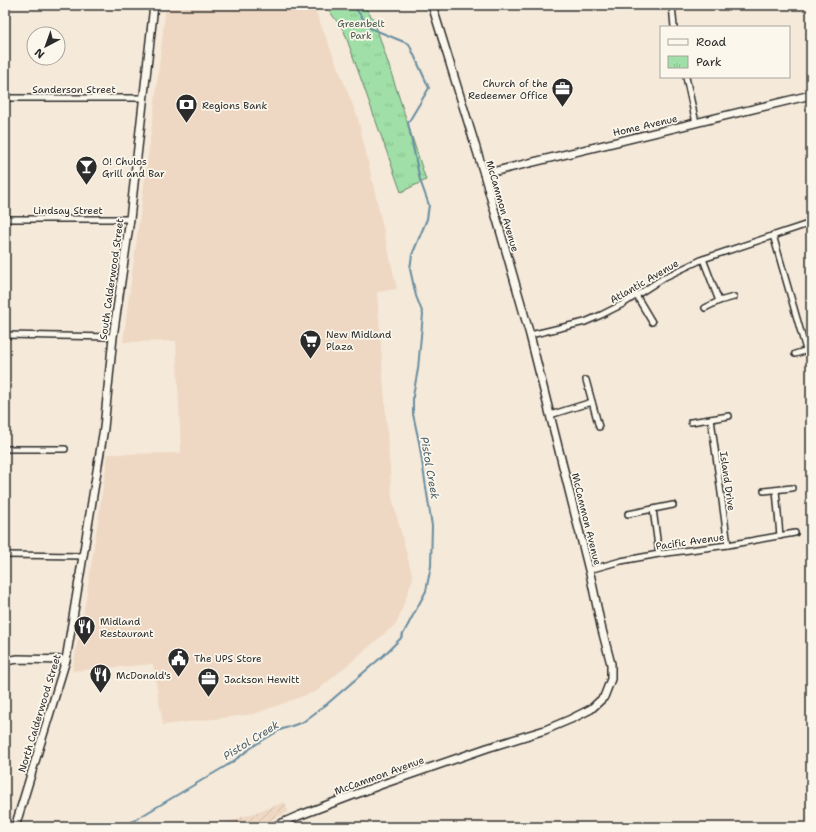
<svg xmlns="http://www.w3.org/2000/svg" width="816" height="832" font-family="'Shantell Sans',sans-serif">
	<defs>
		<pattern id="industrial-furrows" width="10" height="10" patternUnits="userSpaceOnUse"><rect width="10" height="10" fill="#eed8c3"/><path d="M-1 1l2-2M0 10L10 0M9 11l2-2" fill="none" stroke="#ccbaa8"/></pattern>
		<pattern id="park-tufts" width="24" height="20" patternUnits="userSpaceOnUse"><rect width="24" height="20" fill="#a0dfa7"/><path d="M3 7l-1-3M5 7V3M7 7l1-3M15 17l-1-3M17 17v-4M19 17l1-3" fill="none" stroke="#8ac090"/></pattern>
	</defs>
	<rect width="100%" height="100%" fill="#f5e9d9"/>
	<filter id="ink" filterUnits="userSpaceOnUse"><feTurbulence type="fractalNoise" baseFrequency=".025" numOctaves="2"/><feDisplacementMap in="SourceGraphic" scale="8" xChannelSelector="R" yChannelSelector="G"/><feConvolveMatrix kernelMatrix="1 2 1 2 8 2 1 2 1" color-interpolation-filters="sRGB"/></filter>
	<g filter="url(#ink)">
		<path fill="#eed8c3" d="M 166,5 L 313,5 L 358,118 L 397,289 L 377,292 L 392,498 L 413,578 L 397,623 L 317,691 L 254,714 L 163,725 L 153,664 L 72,671 L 86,599 L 108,454 L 181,453 L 176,341 L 123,342 L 154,110 Z"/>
		<path fill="url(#industrial-furrows)" d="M 285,802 L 288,812 L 258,827 L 217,827 L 220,825 Z"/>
		<path fill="url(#park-tufts)" stroke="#668569" d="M 325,5 L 363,5 L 374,20 L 426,180 L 401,192 L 344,31 Z"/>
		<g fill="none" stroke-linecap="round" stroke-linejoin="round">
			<path stroke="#678da1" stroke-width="2" d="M 123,827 L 231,763 L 255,745 L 280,730 L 303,722 L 327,704 L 384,655 L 401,638 L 426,591 L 431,566 L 432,526 L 419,442 L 413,414 L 413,396 L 418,369 L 423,314 L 416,296 L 410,269 L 412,255 L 427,219 L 429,205 L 420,180 L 408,123 L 429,88 L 409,44 L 370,28 L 353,5"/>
			<defs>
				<g id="street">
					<path d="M 672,5 L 674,27"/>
					<path d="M 686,77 L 696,123"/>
					<path d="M 5,98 L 144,98"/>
					<path d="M 5,219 L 130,219"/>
					<path d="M 773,235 L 806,350"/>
					<path d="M 703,259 L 719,301"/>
					<path d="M 636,295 L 652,322"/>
					<path d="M 705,308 L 719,301 L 734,297"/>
					<path d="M 5,335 L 113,337"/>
					<path d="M 530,335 L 585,322 L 601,315 L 623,304 L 665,277 L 703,259 L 811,223"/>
					<path d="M 795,354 L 811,349"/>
					<path d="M 586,380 L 599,427"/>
					<path d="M 550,415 L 592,402"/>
					<path d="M 711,419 L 728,545"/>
					<path d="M 691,422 L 729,416"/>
					<path d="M 5,449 L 65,449"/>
					<path d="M 776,490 L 780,536"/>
					<path d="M 764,491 L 792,488"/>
					<path d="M 653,509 L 659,554"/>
					<path d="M 628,514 L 673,505"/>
					<path d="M 5,555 L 83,556"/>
					<path d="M 589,570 L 621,561 L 659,554 L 728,545 L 795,533"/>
				</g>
				<g id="secondary">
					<path d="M 484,174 L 811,95"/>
					<path d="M 5,661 L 18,659 L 66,660"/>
					<path d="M 15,827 L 66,660 L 104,428 L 113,337 L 130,219 L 154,5"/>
					<path d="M 273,827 L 298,816 L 380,785 L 487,748 L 545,730 L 571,719 L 591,709 L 604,697 L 611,679 L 611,664 L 601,626 L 591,578 L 530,335 L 484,174 L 432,5"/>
				</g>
			</defs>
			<use href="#street" stroke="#2b2b2b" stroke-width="8"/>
			<use href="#secondary" stroke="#2b2b2b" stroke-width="10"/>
			<use href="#street" stroke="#fbf7ec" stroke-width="5"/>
			<use href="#secondary" stroke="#fbf7ec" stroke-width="7"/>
		</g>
	</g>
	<defs>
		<symbol id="office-pin" viewBox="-11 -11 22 30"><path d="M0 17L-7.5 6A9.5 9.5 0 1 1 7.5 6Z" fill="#2b2b2b" stroke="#fbf7ec"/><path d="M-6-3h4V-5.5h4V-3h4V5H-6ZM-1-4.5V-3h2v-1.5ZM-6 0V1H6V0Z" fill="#fff"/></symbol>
		<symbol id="bank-pin" viewBox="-11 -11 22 30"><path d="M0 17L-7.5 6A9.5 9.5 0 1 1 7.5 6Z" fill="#2b2b2b" stroke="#fbf7ec"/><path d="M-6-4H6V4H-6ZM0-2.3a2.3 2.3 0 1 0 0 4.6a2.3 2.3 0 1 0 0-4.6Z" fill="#fff"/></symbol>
		<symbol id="bar-pin" viewBox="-11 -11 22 30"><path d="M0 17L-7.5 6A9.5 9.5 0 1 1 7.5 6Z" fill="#2b2b2b" stroke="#fbf7ec"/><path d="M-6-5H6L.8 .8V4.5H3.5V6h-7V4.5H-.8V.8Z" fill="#fff"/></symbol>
		<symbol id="supermarket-pin" viewBox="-11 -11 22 30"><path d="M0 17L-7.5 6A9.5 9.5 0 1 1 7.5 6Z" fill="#2b2b2b" stroke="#fbf7ec"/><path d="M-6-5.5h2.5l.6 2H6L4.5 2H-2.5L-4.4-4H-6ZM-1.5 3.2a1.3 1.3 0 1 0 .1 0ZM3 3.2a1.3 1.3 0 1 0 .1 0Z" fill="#fff"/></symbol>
		<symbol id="restaurant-pin" viewBox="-11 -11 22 30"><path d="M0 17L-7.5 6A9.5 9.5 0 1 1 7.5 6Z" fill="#2b2b2b" stroke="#fbf7ec"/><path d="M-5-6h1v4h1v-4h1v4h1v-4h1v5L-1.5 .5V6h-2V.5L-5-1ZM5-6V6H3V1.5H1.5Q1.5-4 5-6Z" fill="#fff"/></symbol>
		<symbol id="civic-pin" viewBox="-11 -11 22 30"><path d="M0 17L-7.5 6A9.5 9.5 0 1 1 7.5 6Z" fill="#2b2b2b" stroke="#fbf7ec"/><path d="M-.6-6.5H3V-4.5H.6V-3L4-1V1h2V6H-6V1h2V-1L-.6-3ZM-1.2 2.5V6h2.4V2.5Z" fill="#fff"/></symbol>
	</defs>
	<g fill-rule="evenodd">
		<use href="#office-pin" x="550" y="76" width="25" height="34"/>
		<use href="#bank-pin" x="174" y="92" width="25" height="34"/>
		<use href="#bar-pin" x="74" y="154" width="25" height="34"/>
		<use href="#supermarket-pin" x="298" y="328" width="25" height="34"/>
		<use href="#restaurant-pin" x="72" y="614" width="25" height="34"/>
		<use href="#civic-pin" x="166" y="646" width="25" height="34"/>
		<use href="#restaurant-pin" x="88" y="662" width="25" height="34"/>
		<use href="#office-pin" x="196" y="666" width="25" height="34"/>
	</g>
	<g text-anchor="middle" stroke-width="3.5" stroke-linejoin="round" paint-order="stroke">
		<g font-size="10" fill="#48584a" stroke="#fbf7ec">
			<text x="361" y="27">Greenbelt<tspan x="361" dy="12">Park</tspan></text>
		</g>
		<g font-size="10" fill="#2b2b2b" stroke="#fbf7ec" text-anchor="start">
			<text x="548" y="87" text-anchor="end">Church of the<tspan x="548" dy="12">Redeemer Office</tspan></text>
			<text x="202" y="109">Regions Bank</text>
			<text x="102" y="165">O! Chulos<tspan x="102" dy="12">Grill and Bar</tspan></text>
			<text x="326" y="338">New Midland<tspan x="326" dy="12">Plaza</tspan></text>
			<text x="100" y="625">Midland<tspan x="100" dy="12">Restaurant</tspan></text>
			<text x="194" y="662">The UPS Store</text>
			<text x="116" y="679">McDonald's</text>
			<text x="224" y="683">Jackson Hewitt</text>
		</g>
		<g font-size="10" fill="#2b2b2b" stroke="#fbf7ec">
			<text x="74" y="93">Sanderson Street</text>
			<text transform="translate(645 125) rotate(-13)" y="4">Home Avenue</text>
			<text transform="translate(503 206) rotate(74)" y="4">McCammon Avenue</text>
			<text x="68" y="214">Lindsay Street</text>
			<text transform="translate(111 279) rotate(-82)" y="4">South Calderwood Street</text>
			<text transform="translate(644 281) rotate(-30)" y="4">Atlantic Avenue</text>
			<text transform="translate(728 481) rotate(82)" y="4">Island Drive</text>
			<text transform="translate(587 519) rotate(76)" y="4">McCammon Avenue</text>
			<text transform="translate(690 541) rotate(-8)" y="4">Pacific Avenue</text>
			<text transform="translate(39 713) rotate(-73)" y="4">North Calderwood Street</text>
			<text transform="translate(379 775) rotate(-20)" y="4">McCammon Avenue</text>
		</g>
		<g font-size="11" font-style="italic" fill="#495c66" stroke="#fbf7ec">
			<text transform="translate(430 468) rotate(80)" y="4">Pistol Creek</text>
			<text transform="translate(251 740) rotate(-32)" y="4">Pistol Creek</text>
		</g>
	</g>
	<rect width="816" height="832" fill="none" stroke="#fbf7ec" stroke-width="20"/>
	<rect x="10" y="10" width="796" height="812" fill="none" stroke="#2b2b2b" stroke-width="1.5" filter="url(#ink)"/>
	<rect x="660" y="26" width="130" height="52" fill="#fbf7ec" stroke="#a8a59f"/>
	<rect x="668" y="39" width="20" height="6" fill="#fbf7ec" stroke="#a8a59f"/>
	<text x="696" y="46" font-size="12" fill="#2b2b2b">Road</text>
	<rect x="668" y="56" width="20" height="12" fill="url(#park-tufts)" stroke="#a8a59f"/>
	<text x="696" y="66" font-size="12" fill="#2b2b2b">Park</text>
	<g transform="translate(46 46) rotate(221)"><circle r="19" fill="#fbf7ec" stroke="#a8a59f"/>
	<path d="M0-3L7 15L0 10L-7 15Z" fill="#2b2b2b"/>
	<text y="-6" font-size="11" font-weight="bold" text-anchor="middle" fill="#2b2b2b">N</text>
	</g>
</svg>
